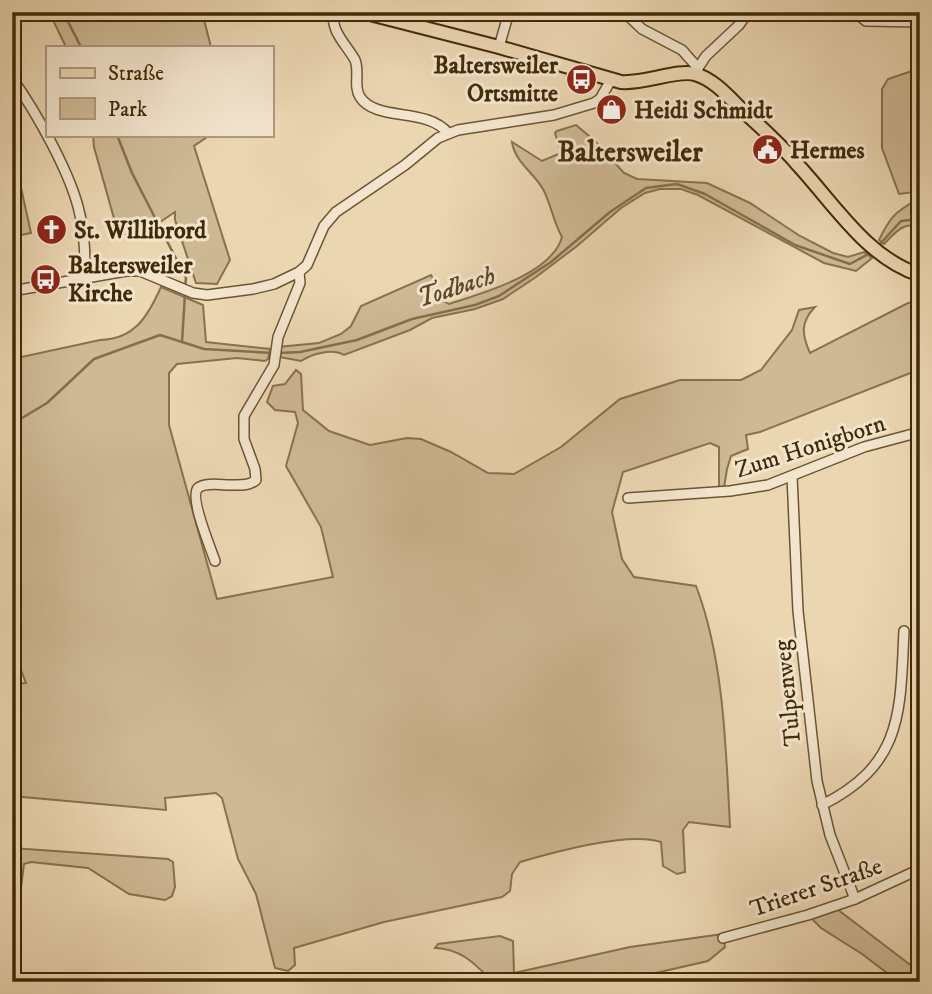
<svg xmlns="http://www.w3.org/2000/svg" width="932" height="994" font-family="'IM FELL DW Pica',serif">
	<rect width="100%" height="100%" fill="#ebd6b2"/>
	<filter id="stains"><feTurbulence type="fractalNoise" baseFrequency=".00286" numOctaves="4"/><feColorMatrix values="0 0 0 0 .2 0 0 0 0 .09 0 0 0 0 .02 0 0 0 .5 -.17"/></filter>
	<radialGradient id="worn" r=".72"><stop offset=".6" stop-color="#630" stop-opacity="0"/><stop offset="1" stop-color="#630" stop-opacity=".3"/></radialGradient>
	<g fill="#ceb995" stroke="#88724e" stroke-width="2">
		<path d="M 49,12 L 202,12 L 211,47 L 66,47 Z"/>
		<path d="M 920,65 L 920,227 C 904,220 894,234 884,244 L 879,240 C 891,215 896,212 919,198 L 914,192 L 899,194 L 882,148 L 882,89 L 888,79 L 909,72 Z"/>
		<path d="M 576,125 L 595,141 L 624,173 L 637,179 L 707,183 L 750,203 L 800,236 L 833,253 L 848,257 L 864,252 L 872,258 L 856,271 L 824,263 L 698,195 L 681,189 L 660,189 L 645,193 L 621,208 L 577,246 L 536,277 L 503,299 L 475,309 L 432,318 L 410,330 L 344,355 C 332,348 312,354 301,361 L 279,357 L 278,347 L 319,343 L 341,334 L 351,326 L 361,306 L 431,275 L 444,301 L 449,304 C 483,293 552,274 562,237 C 553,221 551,204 543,189 C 533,172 515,162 512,142 L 542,161 L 561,153 L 555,133 L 557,131 Z"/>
		<path d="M 93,135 L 210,135 L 194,146 L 230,260 L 217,284 L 196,283 L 175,220 L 175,212 L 145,232 L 125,235 L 115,222 L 94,147 Z"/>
		<path d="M 12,170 L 18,174 L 31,233 L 12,237 Z"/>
		<path d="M 161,287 L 203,305 L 206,342 L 270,349 L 268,359 L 265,361 L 237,358 L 177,364 L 169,373 L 169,425 L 217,599 L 333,577 L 321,527 L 286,466 L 298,423 L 295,412 L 275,410 L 267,402 L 273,386 L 285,384 L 296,370 L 301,374 L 303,410 L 329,431 L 370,445 L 407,438 L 421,439 L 451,452 L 488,473 L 514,474 L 561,447 L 620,399 L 680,380 L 741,380 L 761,370 L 792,330 L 799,310 L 815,307 C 800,322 802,335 810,353 L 908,303 L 914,302 L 918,305 L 920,329 L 918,370 L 760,432 L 746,435 L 748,449 L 731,456 L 727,469 L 724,488 L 719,487 L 719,447 L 710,443 L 623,472 L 612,512 L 622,559 L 634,577 L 696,586 C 724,659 726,749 730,827 L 689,822 L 683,830 L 685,872 L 677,874 L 663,866 L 661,842 C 628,831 554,852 520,862 L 512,874 L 510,891 L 502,897 L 384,922 L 294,948 L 295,965 L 288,971 L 275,968 L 256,894 L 238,859 L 222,798 L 216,793 L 165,798 L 166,810 L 12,796 L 12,684 L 26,683 L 12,647 L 12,359 L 100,340 C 135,339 148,316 161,287 Z"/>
		<path d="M 12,848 L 168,859 L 173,862 L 175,887 L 172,896 L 165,900 L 129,894 L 88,868 L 31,862 L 24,864 L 12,960 Z"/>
		<path d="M 837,909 L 917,970 L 920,982 L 899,982 L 862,954 L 821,928 L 811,918 Z"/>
		<path d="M 723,934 L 725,947 L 708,961 L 616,982 L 485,982 L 490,979 C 474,963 461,949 435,948 L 438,944 L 500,936 L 513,941 L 514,973 L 630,947 Z"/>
	</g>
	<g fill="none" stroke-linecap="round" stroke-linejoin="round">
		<g stroke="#846f4b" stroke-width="2.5">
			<path d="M 63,12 L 81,47"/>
			<path d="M 117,135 L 132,173 L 186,278 L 185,287"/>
			<path d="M 879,245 L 901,221 L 920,219"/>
			<path d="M 182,342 L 185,294"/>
			<path d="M 279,353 L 300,352 L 357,340 L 412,319 L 475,305 L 499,296 L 551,262 L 610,212 L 646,188 L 677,184 L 705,194 L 795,245 L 850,264 L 872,252"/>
			<path d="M 12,424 L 47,403 L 94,359 L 160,335 L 204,349 L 273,353"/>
		</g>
		<defs>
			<g id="minor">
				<path d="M 334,12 C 330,31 346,44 355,60 C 360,72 353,86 360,97 C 376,122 427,107 448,133"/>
				<path d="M 624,12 L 642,29 L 682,50 L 698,68"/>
				<path d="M 855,12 L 866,21 L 920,22"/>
				<path d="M 499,47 L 509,12"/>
				<path d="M 696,71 L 706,56 L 739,25 L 748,12"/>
				<path d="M 12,78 C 36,112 72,175 80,215 C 85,236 85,258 85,280"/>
				<path d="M 12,291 L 126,271 L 140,271 L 193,293 L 207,295 L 253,289 L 274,284 L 299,272 L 307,265 L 324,226 L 336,212 L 405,165 L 438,138 L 458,130 L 554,115 L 594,103 L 600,99 L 611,80"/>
				<path d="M 792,476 L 798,611 L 817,781 L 830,835 L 855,899"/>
				<path d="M 628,498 L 730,491 L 768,485 L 864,447 L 920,432"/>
				<path d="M 215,561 C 211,549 189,497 198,488 C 205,482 222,485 230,485 C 240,485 249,486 256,480 L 255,469 L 244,439 L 244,416 L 274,365 L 278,337 L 300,283 L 299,272"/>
				<path d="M 822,805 C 904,764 900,711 904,631"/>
				<path d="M 723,938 L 808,915 L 855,899 L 920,869"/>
			</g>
			<path id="major" d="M 362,12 L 499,47 L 621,82 C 644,84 678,69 695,74 C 713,79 728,96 741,109 C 761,127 781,145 798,165 C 834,204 867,258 920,275"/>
		</defs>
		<use href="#minor" stroke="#6c5632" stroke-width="12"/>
		<use href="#major" stroke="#412b07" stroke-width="16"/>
		<use href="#minor" stroke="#f2e4cd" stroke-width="9"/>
		<use href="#major" stroke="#ebd6b2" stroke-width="12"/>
	</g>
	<defs>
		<symbol id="bus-disc" viewBox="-11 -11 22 22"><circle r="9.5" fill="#8f2418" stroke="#f2e4cd"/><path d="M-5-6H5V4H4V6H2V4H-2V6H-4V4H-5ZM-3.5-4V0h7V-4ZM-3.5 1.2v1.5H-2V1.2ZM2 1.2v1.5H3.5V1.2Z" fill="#fff"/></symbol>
		<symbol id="shop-disc" viewBox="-11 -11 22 22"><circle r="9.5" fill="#8f2418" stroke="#f2e4cd"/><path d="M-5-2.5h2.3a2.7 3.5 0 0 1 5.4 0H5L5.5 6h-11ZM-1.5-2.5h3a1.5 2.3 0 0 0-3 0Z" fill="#fff"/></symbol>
		<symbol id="civic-disc" viewBox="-11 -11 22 22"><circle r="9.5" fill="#8f2418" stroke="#f2e4cd"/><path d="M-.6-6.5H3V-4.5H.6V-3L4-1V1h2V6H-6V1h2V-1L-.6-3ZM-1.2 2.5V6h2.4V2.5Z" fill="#fff"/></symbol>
		<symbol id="church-disc" viewBox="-11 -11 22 22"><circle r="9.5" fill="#8f2418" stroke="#f2e4cd"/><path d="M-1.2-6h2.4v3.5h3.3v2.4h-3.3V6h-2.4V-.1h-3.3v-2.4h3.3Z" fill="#fff"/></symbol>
	</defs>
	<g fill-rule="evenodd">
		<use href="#bus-disc" x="564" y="62" width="35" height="35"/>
		<use href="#shop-disc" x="594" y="92" width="35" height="35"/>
		<use href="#civic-disc" x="750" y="132" width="35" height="35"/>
		<use href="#church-disc" x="34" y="212" width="35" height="35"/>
		<use href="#bus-disc" x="28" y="262" width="35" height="35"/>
	</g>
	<g text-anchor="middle" stroke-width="6" stroke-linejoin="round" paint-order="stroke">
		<g font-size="24" font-weight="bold" fill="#412b07" stroke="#f2e4cd" text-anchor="start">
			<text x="558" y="73" text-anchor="end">Baltersweiler<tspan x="558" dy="28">Ortsmitte</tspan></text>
			<text x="634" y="118">Heidi Schmidt</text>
			<text x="790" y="158">Hermes</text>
			<text x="74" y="238">St. Willibrord</text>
			<text x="68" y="273">Baltersweiler<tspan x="68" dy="28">Kirche</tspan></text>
		</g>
		<g font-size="24" fill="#412b07" stroke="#f2e4cd">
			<text transform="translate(810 446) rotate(-18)" y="8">Zum Honigborn</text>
			<text transform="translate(787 693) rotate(-96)" y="8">Tulpenweg</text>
			<text transform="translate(816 887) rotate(-19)" y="8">Trierer Straße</text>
		</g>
		<g font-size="26" font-style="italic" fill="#5d4723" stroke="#f2e4cd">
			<text transform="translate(456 286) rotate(-18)" y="9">Todbach</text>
		</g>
		<g font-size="28" font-weight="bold" fill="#412b07" stroke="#f2e4cd">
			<text x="630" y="161">Baltersweiler</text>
		</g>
	</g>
	<rect width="932" height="994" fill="none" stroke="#ebd6b2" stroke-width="42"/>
	<rect x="14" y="14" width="904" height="966" fill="none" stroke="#412b07" stroke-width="3.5"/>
	<rect x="21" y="21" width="890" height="952" fill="none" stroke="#412b07" stroke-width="2"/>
	<rect x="46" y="46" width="228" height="91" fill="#f2e4cd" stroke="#ab9a7e" stroke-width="2"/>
	<rect x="60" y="68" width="35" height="10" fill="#ebd6b2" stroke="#ab9a7e" stroke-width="2"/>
	<text x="108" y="80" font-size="21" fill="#412b07">Straße</text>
	<rect x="60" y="98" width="35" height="21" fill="#ceb995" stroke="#ab9a7e" stroke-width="2"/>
	<text x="108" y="116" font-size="21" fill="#412b07">Park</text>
	<rect width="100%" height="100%" filter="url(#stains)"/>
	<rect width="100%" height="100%" fill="url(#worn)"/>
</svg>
